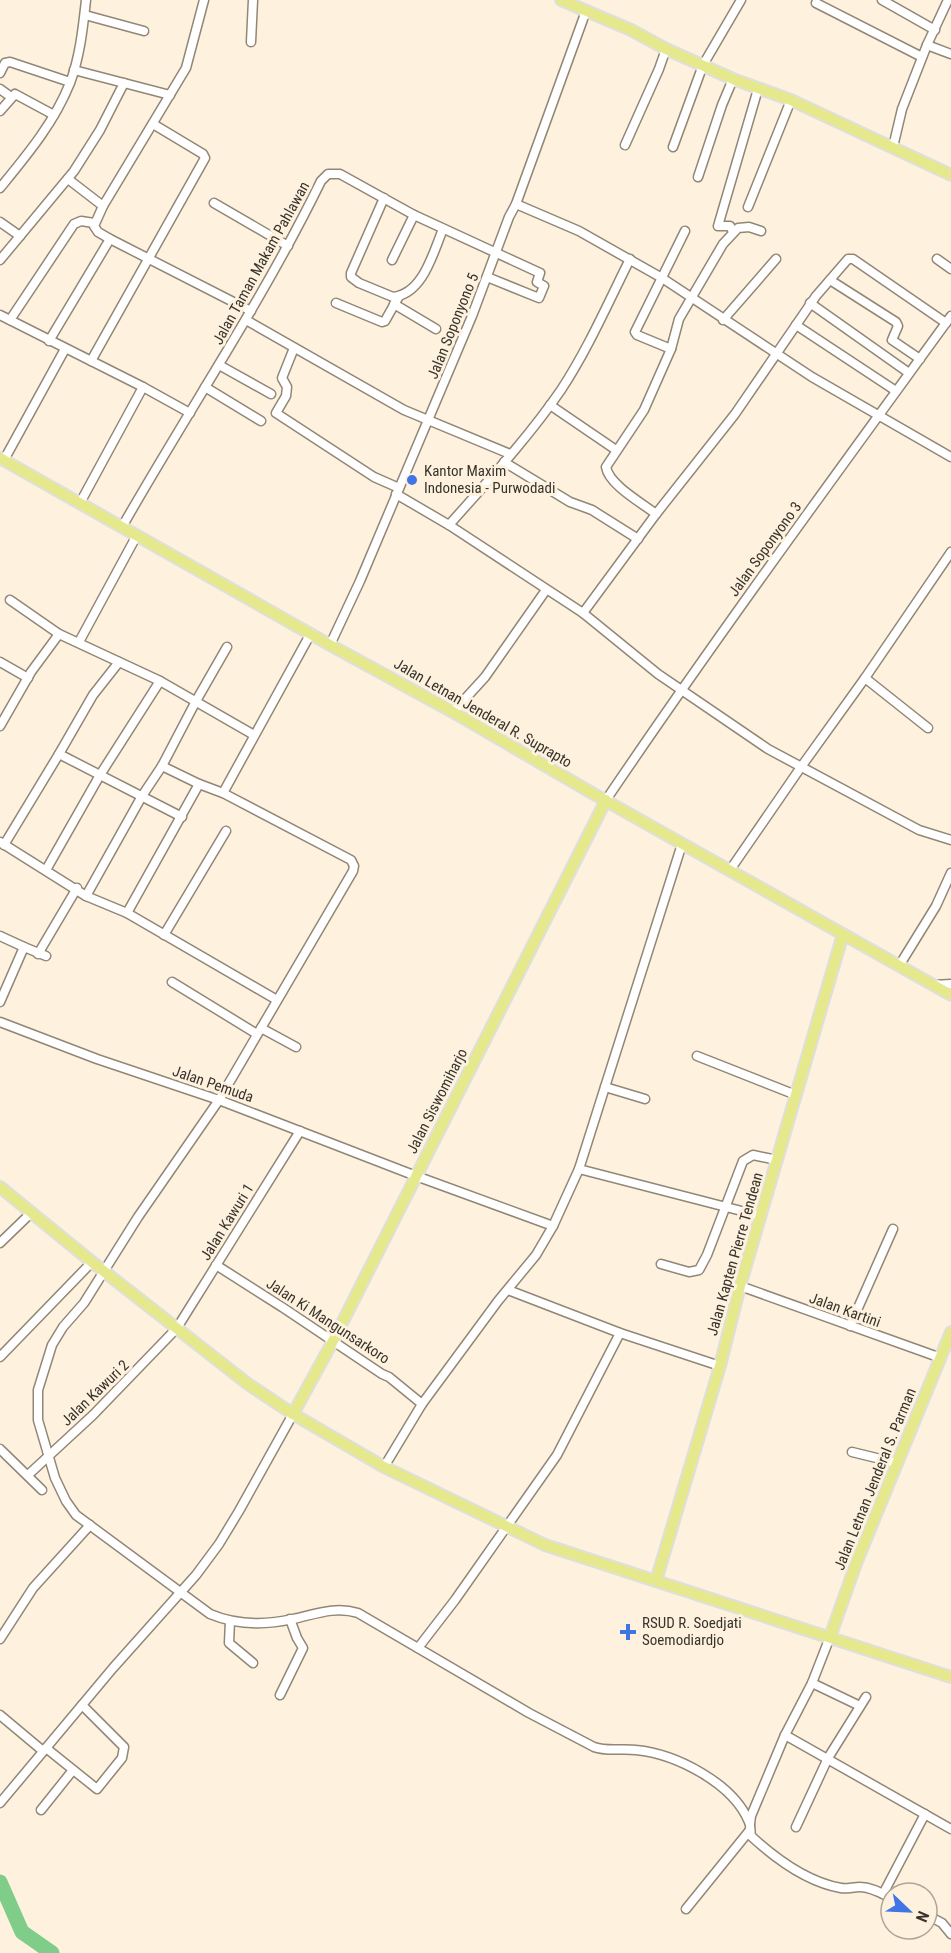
<svg xmlns="http://www.w3.org/2000/svg" width="951" height="1953" font-family="'Roboto Condensed',sans-serif">
	<rect width="100%" height="100%" fill="#fef2df"/>
	<g fill="none" stroke-linecap="round" stroke-linejoin="round">
		<path stroke="#80cc89" stroke-width="15" d="M 0,1882 L 22,1932 L 52,1953"/>
		<defs>
			<g id="minor">
				<path d="M 204,0 L 186,68 L 103,206 L 94,226 L 98,232 L 110,239 L 251,311"/>
				<path d="M 882,0 L 935,30"/>
				<path d="M 816,3 L 922,57"/>
				<path d="M 85,15 L 144,31"/>
				<path d="M 251,42 L 253,0"/>
				<path d="M 927,45 L 951,54"/>
				<path d="M 74,70 L 170,95"/>
				<path d="M 0,73 L 5,63 L 10,62 L 70,82"/>
				<path d="M 0,89 L 11,97"/>
				<path d="M 0,111 L 15,94 L 54,115"/>
				<path d="M 625,145 L 659,69 L 666,49"/>
				<path d="M 673,147 L 703,65 L 741,0"/>
				<path d="M 893,147 L 902,109 L 927,45 L 948,0"/>
				<path d="M 698,177 L 722,105 L 733,79"/>
				<path d="M 68,179 L 103,206"/>
				<path d="M 0,188 C 27,155 54,123 70,83 C 80,57 83,27 86,0"/>
				<path d="M 384,198 L 351,273 L 351,277 L 359,283 L 393,297 C 423,294 433,253 443,229"/>
				<path d="M 214,203 L 288,246"/>
				<path d="M 516,204 L 579,231 L 662,278 L 812,377 L 951,457"/>
				<path d="M 748,207 L 791,100"/>
				<path d="M 0,222 L 20,236"/>
				<path d="M 733,232 L 730,226 L 718,226 L 758,89"/>
				<path d="M 937,259 L 951,269"/>
				<path d="M 0,260 L 74,171 L 100,130 L 124,83"/>
				<path d="M 392,260 L 414,215"/>
				<path d="M 830,280 L 896,322 L 898,326 L 892,340 L 920,359"/>
				<path d="M 336,303 L 382,322 L 385,321 L 399,296"/>
				<path d="M 810,303 L 909,373"/>
				<path d="M 394,304 L 436,329"/>
				<path d="M 0,315 L 143,387 L 190,413"/>
				<path d="M 10,320 L 74,224 L 81,221 L 94,223"/>
				<path d="M 246,320 L 404,410 L 510,454"/>
				<path d="M 723,320 L 776,259"/>
				<path d="M 796,325 L 896,391"/>
				<path d="M 49,341 L 110,239"/>
				<path d="M 294,348 L 282,378 L 287,387 L 286,396 L 276,413 L 374,477 L 399,488"/>
				<path d="M 671,349 L 637,335 L 635,332 L 685,231"/>
				<path d="M 91,361 L 205,158 L 203,154 L 153,124"/>
				<path d="M 219,365 L 271,394"/>
				<path d="M 205,387 L 261,421"/>
				<path d="M 550,405 L 616,450"/>
				<path d="M 4,460 L 65,349"/>
				<path d="M 504,462 L 570,502 L 592,510 L 638,539"/>
				<path d="M 396,494 L 449,525 L 583,613 L 658,674 L 768,749 L 919,830 L 951,840"/>
				<path d="M 80,503 L 143,387"/>
				<path d="M 656,514 C 642,503 609,485 606,467 L 644,410 L 671,349 L 679,319 L 723,244 L 738,228 L 749,227 L 761,231"/>
				<path d="M 449,525 C 488,481 528,438 561,390 C 588,349 608,303 630,259"/>
				<path d="M 122,527 C 188,411 263,300 321,181 L 328,174 L 340,174 L 414,215 L 540,273 L 537,282 L 544,286 L 539,298 L 487,277"/>
				<path d="M 10,600 L 59,634"/>
				<path d="M 583,613 L 656,514 L 735,414 L 816,296 L 848,259 L 853,259 L 946,323"/>
				<path d="M 311,633 L 223,793 L 351,860 L 354,866 L 353,871 L 219,1100 L 138,1217 L 84,1303 L 63,1327 L 52,1345 L 38,1390 L 38,1420 L 55,1478 L 66,1501 L 76,1515 L 210,1614 C 236,1625 266,1625 293,1619 C 316,1614 335,1606 358,1613 L 529,1713 L 594,1747 C 608,1752 621,1748 636,1750 C 676,1754 733,1783 749,1822 C 751,1826 750,1831 751,1836 C 776,1859 807,1882 841,1888 C 847,1889 853,1887 860,1887 C 871,1887 881,1893 891,1898"/>
				<path d="M 79,642 L 137,535"/>
				<path d="M 330,645 L 360,581 L 472,316 L 509,217 L 516,204 L 586,11"/>
				<path d="M 0,662 L 28,678"/>
				<path d="M 865,678 L 928,728"/>
				<path d="M 453,712 L 485,677 L 546,590"/>
				<path d="M 0,726 L 31,672 L 59,634 L 160,681 L 254,735"/>
				<path d="M 59,754 L 93,695 L 119,662"/>
				<path d="M 199,784 L 223,793"/>
				<path d="M 606,800 C 717,636 834,477 951,316"/>
				<path d="M 0,842 L 86,896 L 127,913 L 277,1000"/>
				<path d="M 4,845 L 59,754 L 182,817"/>
				<path d="M 46,870 L 100,775 L 160,681"/>
				<path d="M 730,870 L 801,767 L 865,678 L 951,552"/>
				<path d="M 86,896 L 142,796 L 162,766 L 196,701 L 227,647"/>
				<path d="M 127,913 L 199,784 L 162,766"/>
				<path d="M 164,935 L 226,831"/>
				<path d="M 0,936 L 24,947"/>
				<path d="M 38,954 L 77,888"/>
				<path d="M 899,966 L 936,906 L 951,873"/>
				<path d="M 172,982 L 257,1034"/>
				<path d="M 933,985 L 951,984"/>
				<path d="M 0,1002 L 24,947 L 46,956"/>
				<path d="M 0,1022 L 97,1059 L 219,1100 L 416,1176 L 553,1226"/>
				<path d="M 261,1028 L 296,1047"/>
				<path d="M 697,1056 L 796,1095"/>
				<path d="M 605,1087 L 645,1099"/>
				<path d="M 579,1169 L 761,1216"/>
				<path d="M 0,1243 L 31,1213"/>
				<path d="M 661,1264 L 689,1272 L 699,1270 L 707,1255 L 743,1161 L 753,1155 L 777,1160"/>
				<path d="M 216,1265 L 282,1307 L 382,1374 L 389,1377 L 422,1404"/>
				<path d="M 740,1286 L 941,1358"/>
				<path d="M 508,1290 L 620,1333 L 720,1366"/>
				<path d="M 850,1326 L 893,1229"/>
				<path d="M 0,1357 L 92,1262"/>
				<path d="M 0,1449 L 42,1490"/>
				<path d="M 852,1452 L 897,1463"/>
				<path d="M 384,1467 L 422,1404 L 498,1301 L 536,1255 L 553,1226 L 579,1169 L 682,844"/>
				<path d="M 28,1475 L 93,1415 L 177,1328 L 300,1131"/>
				<path d="M 230,1621 L 229,1643 L 253,1663"/>
				<path d="M 0,1639 L 33,1588 L 90,1525"/>
				<path d="M 418,1648 L 455,1600 L 557,1455 L 620,1333"/>
				<path d="M 812,1683 L 860,1706"/>
				<path d="M 280,1695 L 303,1648 L 297,1638 L 290,1619"/>
				<path d="M 0,1715 L 43,1751"/>
				<path d="M 785,1735 L 951,1829"/>
				<path d="M 46,1748 L 97,1789 L 122,1758 L 124,1747 L 82,1705"/>
				<path d="M 0,1803 L 113,1668 L 196,1575 L 219,1544 L 239,1511 L 293,1414"/>
				<path d="M 41,1810 L 73,1770"/>
				<path d="M 750,1824 L 751,1816 L 785,1735 L 812,1683 L 830,1637"/>
				<path d="M 796,1827 L 828,1758 L 866,1697"/>
				<path d="M 883,1894 L 925,1814"/>
				<path d="M 686,1909 L 750,1830"/>
				<path d="M 927,1915 L 942,1923 L 951,1934"/>
			</g>
			<g id="major">
				<path d="M 561,0 L 631,30 L 666,49 L 733,79 L 791,100 L 951,175"/>
				<path d="M 0,458 L 330,645 L 453,712 L 592,793 L 951,995"/>
				<path d="M 0,1187 L 92,1262 L 248,1384 L 293,1414 L 384,1467 L 545,1545 L 951,1677"/>
				<path d="M 293,1414 L 333,1341 L 606,800"/>
				<path d="M 656,1581 L 720,1366 L 740,1286 L 843,934"/>
				<path d="M 830,1637 L 857,1561 L 951,1332"/>
			</g>
		</defs>
		<use href="#minor" stroke="#928676" stroke-width="11"/>
		<use href="#major" stroke="#dfdfdd" stroke-width="14"/>
		<use href="#minor" stroke="#fff" stroke-width="8"/>
		<use href="#major" stroke="#e5e98b" stroke-width="10"/>
	</g>
	<g fill="#4175e5" stroke="#fef2df" stroke-width="2">
		<circle cx="412" cy="480" r="6"/>
		<path d="M625 1623h6v6h6v6h-6v6h-6v-6h-6v-6h6z"/>
	</g>
	<g text-anchor="middle" stroke-width="6" stroke-linejoin="round" paint-order="stroke">
		<g font-size="15" fill="#38342d" stroke="#fef2df">
			<text transform="translate(261 263) rotate(-61)" y="5">Jalan Taman Makam Pahlawan</text>
			<text transform="translate(453 326) rotate(-68)" y="5">Jalan Soponyono 5</text>
			<text transform="translate(765 549) rotate(-54)" y="5">Jalan Soponyono 3</text>
			<text transform="translate(483 713) rotate(30)" y="5">Jalan Letnan Jenderal R. Suprapto</text>
			<text transform="translate(213 1084) rotate(19)" y="5">Jalan Pemuda</text>
			<text transform="translate(437 1101) rotate(-63)" y="5">Jalan Siswomiharjo</text>
			<text transform="translate(227 1222) rotate(-58)" y="5">Jalan Kawuri 1</text>
			<text transform="translate(735 1254) rotate(-74)" y="5">Jalan Kapten Pierre Tendean</text>
			<text transform="translate(845 1310) rotate(20)" y="5">Jalan Kartini</text>
			<text transform="translate(328 1321) rotate(33)" y="5">Jalan Ki Mangunsarkoro</text>
			<text transform="translate(95 1393) rotate(-44)" y="5">Jalan Kawuri 2</text>
			<text transform="translate(875 1479) rotate(-68)" y="5">Jalan Letnan Jenderal S. Parman</text>
		</g>
		<g font-size="15" fill="#38342d" stroke="#fef2df" text-anchor="start">
			<text x="424" y="476">Kantor Maxim<tspan x="424" dy="17">Indonesia - Purwodadi</tspan></text>
			<text x="642" y="1628">RSUD R. Soedjati<tspan x="642" dy="17">Soemodiardjo</tspan></text>
		</g>
	</g>
	<g transform="translate(909 1911) rotate(113)"><circle r="28" fill="#fef2df" stroke="#afa698" stroke-width="1.5"/>
	<path d="M0-4.5L10 22L0 15L-10 22Z" fill="#4175e5"/>
	<text y="-9" font-size="16" font-weight="bold" text-anchor="middle" fill="#38342d">N</text>
	</g>
</svg>
